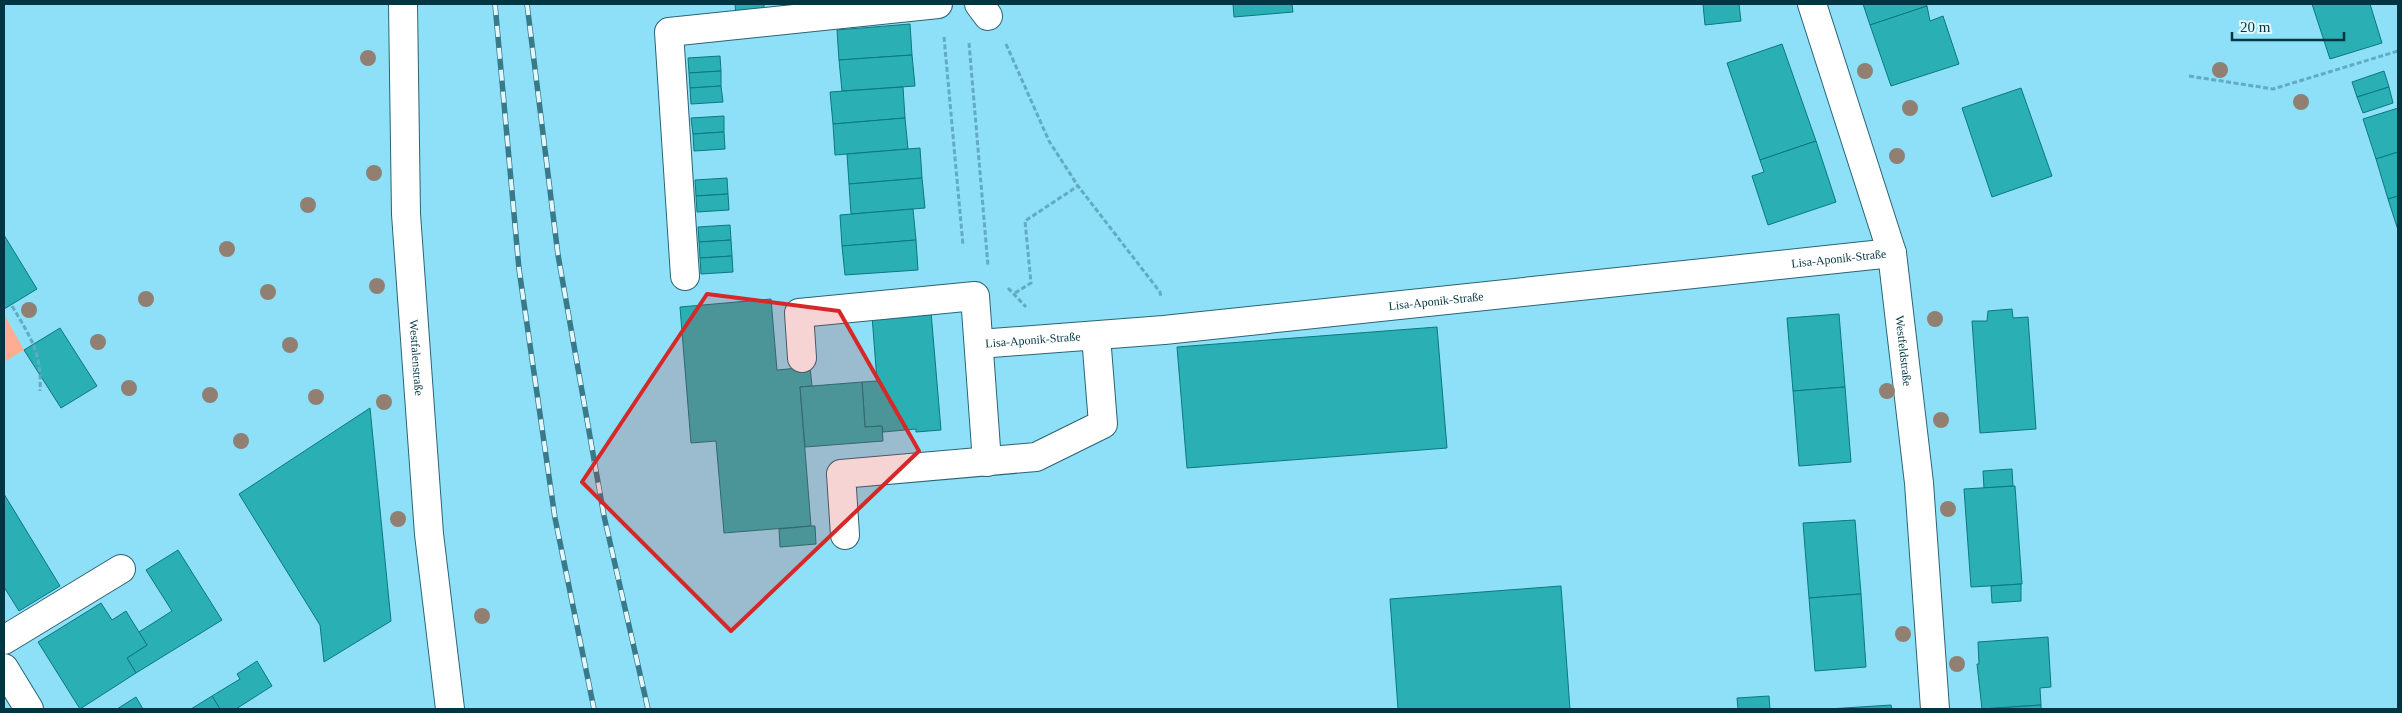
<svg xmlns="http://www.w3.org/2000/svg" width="2402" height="713" font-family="Georgia,serif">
	<rect width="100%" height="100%" fill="#8de0f8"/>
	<path fill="#fead93" d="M 4,314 L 24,350 L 4,362 Z"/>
	<g fill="#29afb4" stroke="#0b797d">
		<path d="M 735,4 L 764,4 L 764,14 L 736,16 Z"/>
		<path d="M 1233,4 L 1292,4 L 1293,12 L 1234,17 Z"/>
		<path d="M 1703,4 L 1739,4 L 1741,21 L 1705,25 Z"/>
		<path d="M 1863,4 L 1926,4 L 1927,6 L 1870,25 Z"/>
		<path d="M 2312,4 L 2370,4 L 2382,43 L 2330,59 Z"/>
		<path d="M 1927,6 L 1930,21 L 1943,16 L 1959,64 L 1891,86 L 1870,25 Z"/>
		<path d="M 910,24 L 912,55 L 839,60 L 837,30 Z"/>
		<path d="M 1782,44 L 1816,141 L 1760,160 L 1727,63 Z"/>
		<path d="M 912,55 L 915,86 L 842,91 L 839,60 Z"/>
		<path d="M 720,56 L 721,71 L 689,73 L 688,58 Z"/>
		<path d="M 721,71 L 721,86 L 690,88 L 689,73 Z"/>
		<path d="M 2384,71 L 2389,87 L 2357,97 L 2352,82 Z"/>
		<path d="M 721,86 L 723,102 L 691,104 L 690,88 Z"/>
		<path d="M 903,87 L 905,118 L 833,124 L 830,92 Z"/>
		<path d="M 2389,87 L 2393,103 L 2363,113 L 2357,97 Z"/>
		<path d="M 2021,88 L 2052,176 L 1992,197 L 1962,108 Z"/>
		<path d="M 2398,108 L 2398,152 L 2376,159 L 2363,119 Z"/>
		<path d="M 724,116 L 724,132 L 693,134 L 691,118 Z"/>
		<path d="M 905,118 L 908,149 L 835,155 L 833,124 Z"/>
		<path d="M 724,132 L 725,149 L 694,151 L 693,134 Z"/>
		<path d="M 1816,141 L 1836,202 L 1768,225 L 1752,176 L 1764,172 L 1760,160 Z"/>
		<path d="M 920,148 L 922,178 L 849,184 L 847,154 Z"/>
		<path d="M 2398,152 L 2398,196 L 2388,199 L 2376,159 Z"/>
		<path d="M 727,178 L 728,194 L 696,196 L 695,180 Z"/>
		<path d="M 922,178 L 925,208 L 851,214 L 849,184 Z"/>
		<path d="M 728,194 L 729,210 L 697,212 L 696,196 Z"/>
		<path d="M 2398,196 L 2398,230 L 2388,199 Z"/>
		<path d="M 913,209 L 916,240 L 842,246 L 840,215 Z"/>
		<path d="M 730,225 L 731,240 L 699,242 L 698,227 Z"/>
		<path d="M 4,235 L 37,289 L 4,309 Z"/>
		<path d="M 731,240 L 732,256 L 700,258 L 699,242 Z"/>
		<path d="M 916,240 L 918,270 L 845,275 L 842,246 Z"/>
		<path d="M 732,256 L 733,272 L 701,274 L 700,258 Z"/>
		<path d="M 771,299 L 777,370 L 810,367 L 812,386 L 800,387 L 811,526 L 724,533 L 716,441 L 691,443 L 680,307 Z"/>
		<path d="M 2012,309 L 2013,318 L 2028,317 L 2036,429 L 1980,433 L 1972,321 L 1987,321 L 1988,311 Z"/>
		<path d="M 931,312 L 941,430 L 916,432 L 916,429 L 883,432 L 882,426 L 865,427 L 862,382 L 877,381 L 872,316 Z"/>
		<path d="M 1839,314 L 1845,387 L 1793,391 L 1787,318 Z"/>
		<path d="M 1437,327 L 1447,448 L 1187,468 L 1177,347 Z"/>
		<path d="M 60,328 L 97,386 L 61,408 L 24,350 Z"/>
		<path d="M 862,382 L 865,427 L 882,426 L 883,441 L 805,447 L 800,387 Z"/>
		<path d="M 1845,387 L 1851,462 L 1799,466 L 1793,391 Z"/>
		<path d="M 370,408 L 391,621 L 324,662 L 320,625 L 239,494 Z"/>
		<path d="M 2012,469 L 2013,486 L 1984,488 L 1983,471 Z"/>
		<path d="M 2015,486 L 2022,584 L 1971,587 L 1964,489 Z"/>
		<path d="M 4,494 L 60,586 L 19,611 L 4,587 Z"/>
		<path d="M 1855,520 L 1861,594 L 1809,598 L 1803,523 Z"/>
		<path d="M 811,526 L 815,526 L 816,544 L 780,547 L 779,529 Z"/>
		<path d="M 178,550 L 222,620 L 136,673 L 127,658 L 147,645 L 139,632 L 172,611 L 146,570 Z"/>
		<path d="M 2021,584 L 2021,601 L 1992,603 L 1991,586 Z"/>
		<path d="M 1561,586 L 1570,709 L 1398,709 L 1390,599 Z"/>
		<path d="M 1861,594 L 1866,667 L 1815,671 L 1809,598 Z"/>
		<path d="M 101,603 L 112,620 L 126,611 L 147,645 L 127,658 L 136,673 L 80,709 L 38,642 Z"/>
		<path d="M 2048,637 L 2051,687 L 2040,688 L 2041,705 L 1982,709 L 1977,664 L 1979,664 L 1978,642 Z"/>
		<path d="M 257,661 L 272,686 L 236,709 L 220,709 L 212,696 L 240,679 L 237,674 Z"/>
		<path d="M 212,696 L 220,709 L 191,709 Z"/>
		<path d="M 1769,696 L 1770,709 L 1738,709 L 1737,698 Z"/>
		<path d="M 136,697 L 143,709 L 117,709 Z"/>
		<path d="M 1891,705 L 1892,709 L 1829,709 Z"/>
		<path d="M 2041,705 L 2041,709 L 1982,709 Z"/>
	</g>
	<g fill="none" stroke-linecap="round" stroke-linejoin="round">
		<defs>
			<g id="minor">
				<path id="s1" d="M 403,4 L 406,214 L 429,534 L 450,709"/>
				<path d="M 979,4 L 988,16"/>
				<path id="s2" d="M 1812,4 L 1892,253 L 1919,483 L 1935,709"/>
				<path d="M 685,276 L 669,32 L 938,4"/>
				<path id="s3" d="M 979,344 L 1164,330 L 1892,253"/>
				<path d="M 802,358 L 799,313 L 975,296 L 987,462"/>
				<path d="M 845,535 L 841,474 L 1036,457 L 1103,424 L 1096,336"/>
				<path d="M 4,640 L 121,569"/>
				<path d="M 4,668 L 29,709"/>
			</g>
		</defs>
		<use href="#minor" stroke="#2a6474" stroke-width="30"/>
		<g stroke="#62abc0" stroke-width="3" stroke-dasharray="5 2.5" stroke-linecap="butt">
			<path d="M 944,37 L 963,245"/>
			<path d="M 969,43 L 988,266"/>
			<path d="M 1006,44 L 1049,141 L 1078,186 L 1160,292 L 1161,297"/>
			<path d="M 2189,76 L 2273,89 L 2398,51"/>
			<path d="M 1008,288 L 1026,307"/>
			<path d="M 1015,293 L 1031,283 L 1025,221 L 1078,186"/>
			<path d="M 12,306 C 31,338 42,353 40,391"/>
		</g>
		<use href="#minor" stroke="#fff" stroke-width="28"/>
		<defs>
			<g id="rail">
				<path d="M 495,4 L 519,269 L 555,518 L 594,709"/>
				<path d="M 527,4 L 558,255 L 604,516 L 648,709"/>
			</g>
		</defs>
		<use href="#rail" stroke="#38798a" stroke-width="5.5"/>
		<use href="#rail" stroke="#e3f6fc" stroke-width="4" stroke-dasharray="11" stroke-linecap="butt"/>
	</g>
	<g fill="#917f71">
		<circle cx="368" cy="58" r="8"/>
		<circle cx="2220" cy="70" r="8"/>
		<circle cx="1865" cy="71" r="8"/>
		<circle cx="2301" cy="102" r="8"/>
		<circle cx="1910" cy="108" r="8"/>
		<circle cx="1897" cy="156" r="8"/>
		<circle cx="374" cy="173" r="8"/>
		<circle cx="308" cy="205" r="8"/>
		<circle cx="227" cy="249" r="8"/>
		<circle cx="377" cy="286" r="8"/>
		<circle cx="268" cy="292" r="8"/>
		<circle cx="146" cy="299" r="8"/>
		<circle cx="29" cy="310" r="8"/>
		<circle cx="1935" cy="319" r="8"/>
		<circle cx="98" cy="342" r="8"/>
		<circle cx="290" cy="345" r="8"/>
		<circle cx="129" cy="388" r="8"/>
		<circle cx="1887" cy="391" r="8"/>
		<circle cx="210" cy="395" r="8"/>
		<circle cx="316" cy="397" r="8"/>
		<circle cx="384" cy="402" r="8"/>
		<circle cx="1941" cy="420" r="8"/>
		<circle cx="241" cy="441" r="8"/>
		<circle cx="1948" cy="509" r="8"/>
		<circle cx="398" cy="519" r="8"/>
		<circle cx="482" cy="616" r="8"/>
		<circle cx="1903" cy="634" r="8"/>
		<circle cx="1957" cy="664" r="8"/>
	</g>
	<path fill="#d62828" fill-opacity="0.2" stroke="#d62828" stroke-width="4" stroke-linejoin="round" d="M 707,294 L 839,311 L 919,451 L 731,631 L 582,482 Z"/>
	<g text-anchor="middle" stroke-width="4" stroke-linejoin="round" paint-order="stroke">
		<g font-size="12" fill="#013542" stroke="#e3f6fc">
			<text dy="4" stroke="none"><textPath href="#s3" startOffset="864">Lisa-Aponik-Straße</textPath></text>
			<text dy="4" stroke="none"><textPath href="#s3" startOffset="459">Lisa-Aponik-Straße</textPath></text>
			<text dy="4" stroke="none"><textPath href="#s3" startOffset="54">Lisa-Aponik-Straße</textPath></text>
			<text dy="4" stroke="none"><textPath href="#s2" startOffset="360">Westfeldstraße</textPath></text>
			<text dy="4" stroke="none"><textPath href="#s1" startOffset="354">Westfalenstraße</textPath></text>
		</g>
	</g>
	<rect width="2402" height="713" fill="none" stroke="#013542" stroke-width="10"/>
	<path d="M2232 32v8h112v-8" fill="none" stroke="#013542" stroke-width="2.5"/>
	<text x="2240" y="32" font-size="15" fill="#013542" stroke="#e3f6fc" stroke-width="4" paint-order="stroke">20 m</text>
</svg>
